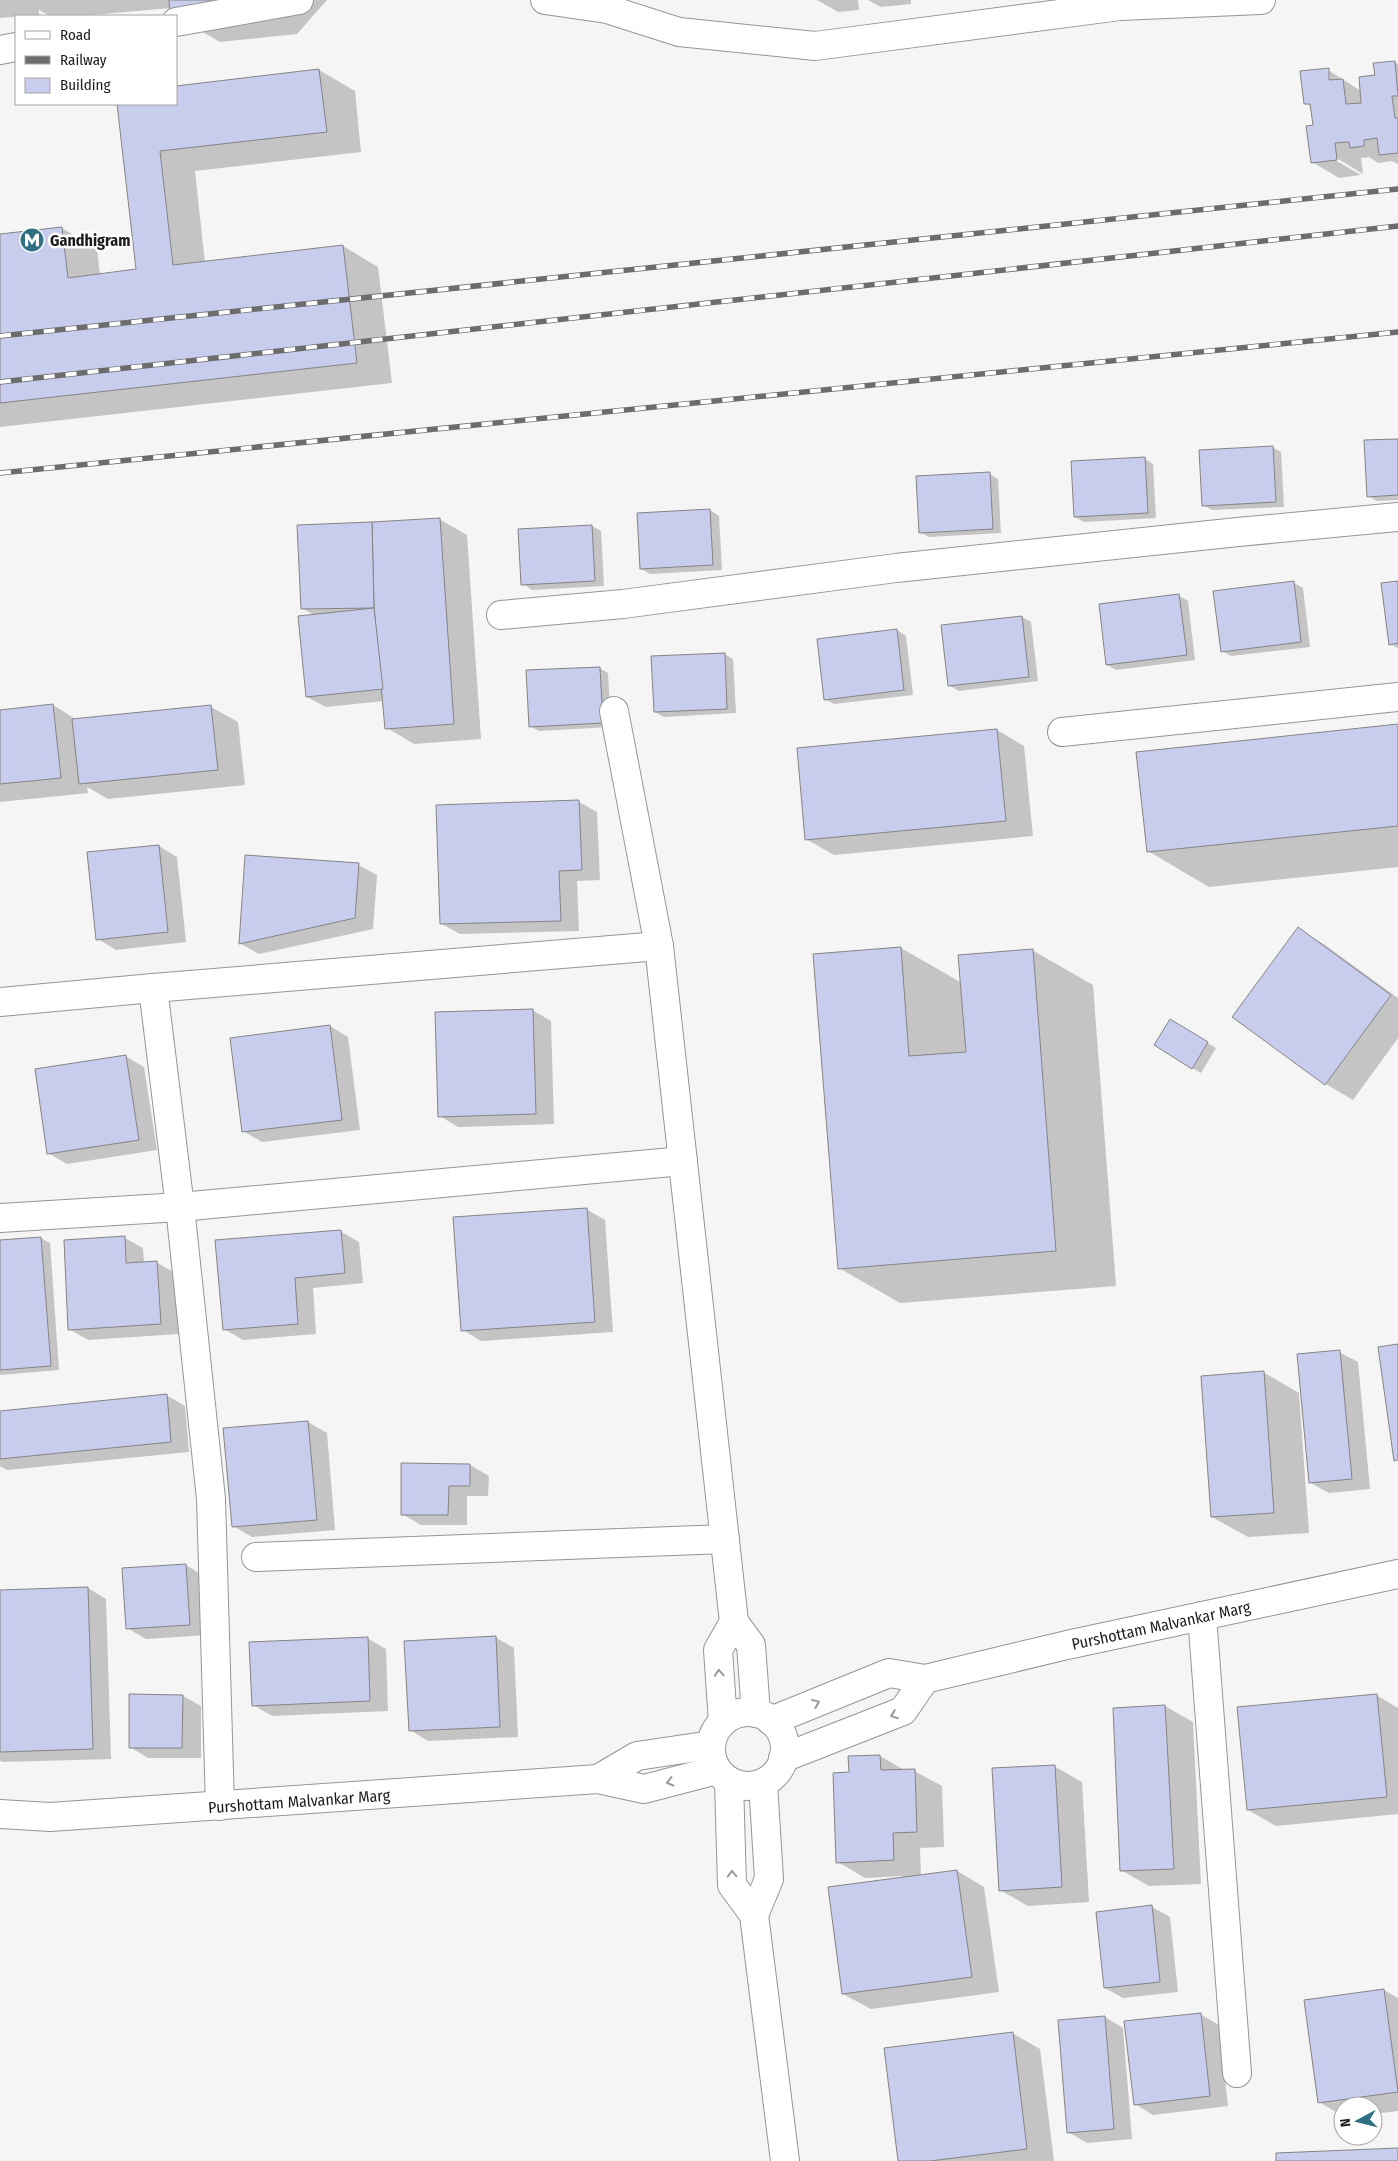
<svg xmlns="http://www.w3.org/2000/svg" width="1398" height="2161" font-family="'Fira Sans Condensed',sans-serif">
	<rect width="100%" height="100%" fill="#f5f5f6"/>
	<g fill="#0003">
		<path d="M 0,0 L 327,0 L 297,34 L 220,42 L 176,17 L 171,8 L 80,16 L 50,16 L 39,10 L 39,15 L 0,18 Z"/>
		<path d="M 817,0 L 858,0 L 859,10 L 838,12 Z"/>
		<path d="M 868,0 L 911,0 L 911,4 L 881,7 Z"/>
		<path d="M 1394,62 L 1398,64 L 1398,164 L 1392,161 L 1378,163 L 1369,157 L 1361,158 L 1363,174 L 1335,157 L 1335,160 L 1361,175 L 1339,178 L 1312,162 L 1314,126 L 1312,107 L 1305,103 L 1328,70 L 1361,91 Z"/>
		<path d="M 319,70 L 355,91 L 361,152 L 195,171 L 205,263 L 343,246 L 378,267 L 392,383 L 0,427 L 0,235 L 62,228 L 97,249 L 100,275 L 137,270 L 118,104 L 176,104 L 176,87 Z"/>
		<path d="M 1398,440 L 1398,500 L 1377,501 L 1368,496 Z"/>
		<path d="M 1272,447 L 1281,452 L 1284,507 L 1212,510 L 1203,505 Z"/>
		<path d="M 1144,458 L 1153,464 L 1156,518 L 1084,522 L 1075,517 Z"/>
		<path d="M 990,474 L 998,479 L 1001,533 L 929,537 L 920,532 Z"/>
		<path d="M 710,510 L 719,516 L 722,570 L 650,574 L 641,569 Z"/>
		<path d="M 439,519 L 467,535 L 481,739 L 414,744 L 387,728 L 384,701 L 326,707 L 307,697 L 314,615 L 302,608 Z"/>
		<path d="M 592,526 L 601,531 L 604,586 L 532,590 L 523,584 Z"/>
		<path d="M 1294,583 L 1303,588 L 1310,647 L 1231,656 L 1222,651 Z"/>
		<path d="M 1398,583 L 1398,648 L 1390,644 Z"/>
		<path d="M 1179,596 L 1188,601 L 1195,660 L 1116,670 L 1107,665 Z"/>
		<path d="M 1022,617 L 1031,622 L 1038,681 L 959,691 L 950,686 Z"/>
		<path d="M 897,630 L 906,636 L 913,695 L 834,704 L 825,699 Z"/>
		<path d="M 724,654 L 733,659 L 736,713 L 664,717 L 655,712 Z"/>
		<path d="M 599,668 L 608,673 L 611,727 L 539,731 L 530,726 Z"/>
		<path d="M 53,705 L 77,720 L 211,707 L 238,722 L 245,785 L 108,799 L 87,787 L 88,793 L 0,802 L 0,711 Z"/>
		<path d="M 1398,725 L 1398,867 L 1209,887 L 1148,851 Z"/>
		<path d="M 997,730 L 1024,746 L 1033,836 L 834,855 L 806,839 Z"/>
		<path d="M 579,802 L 597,812 L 600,880 L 577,881 L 579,931 L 460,934 L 442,924 Z"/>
		<path d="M 159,846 L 177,857 L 186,942 L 116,950 L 98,939 Z"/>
		<path d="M 358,865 L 377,875 L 373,929 L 259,954 L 241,944 Z"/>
		<path d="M 1298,929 L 1325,945 L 1398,998 L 1398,1038 L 1353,1100 L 1326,1084 Z"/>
		<path d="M 901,948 L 962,983 L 1032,950 L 1093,985 L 1116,1286 L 900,1303 L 839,1268 Z"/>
		<path d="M 532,1010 L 551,1021 L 554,1124 L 458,1127 L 440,1116 Z"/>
		<path d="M 1170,1021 L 1216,1048 L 1201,1073 L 1192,1068 Z"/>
		<path d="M 330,1026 L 348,1037 L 360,1130 L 262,1142 L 243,1131 Z"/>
		<path d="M 125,1056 L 144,1067 L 157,1150 L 67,1164 L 48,1153 Z"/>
		<path d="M 586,1209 L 605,1220 L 613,1332 L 481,1341 L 463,1330 Z"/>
		<path d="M 340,1231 L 359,1242 L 363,1283 L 313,1288 L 316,1334 L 243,1340 L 224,1329 Z"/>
		<path d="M 41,1238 L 50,1243 L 59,1370 L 0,1375 L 0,1241 Z"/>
		<path d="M 125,1238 L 143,1248 L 144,1263 L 156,1262 L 175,1273 L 179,1334 L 88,1340 L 69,1329 Z"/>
		<path d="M 1339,1352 L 1358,1362 L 1370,1489 L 1329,1493 L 1311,1483 Z"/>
		<path d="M 1263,1372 L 1299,1393 L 1309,1533 L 1248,1537 L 1212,1517 Z"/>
		<path d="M 166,1395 L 185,1406 L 189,1452 L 7,1470 L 0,1466 L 0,1412 Z"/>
		<path d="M 308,1422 L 327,1433 L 335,1530 L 252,1537 L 233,1526 Z"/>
		<path d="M 403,1464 L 470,1465 L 489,1476 L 488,1496 L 467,1496 L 467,1525 L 421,1525 L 402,1514 Z"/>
		<path d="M 186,1565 L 204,1576 L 208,1635 L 146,1639 L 127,1628 Z"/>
		<path d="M 88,1588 L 106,1599 L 111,1759 L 3,1762 L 0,1761 L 0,1591 Z"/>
		<path d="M 495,1637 L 514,1648 L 518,1737 L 428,1741 L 410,1730 Z"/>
		<path d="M 367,1638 L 386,1649 L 388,1711 L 272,1716 L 253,1705 Z"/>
		<path d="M 1376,1695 L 1398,1708 L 1398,1814 L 1276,1826 L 1248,1810 Z"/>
		<path d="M 183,1696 L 201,1706 L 201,1758 L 148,1758 L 130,1747 Z"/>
		<path d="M 1165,1706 L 1193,1722 L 1201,1884 L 1149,1886 L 1121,1870 L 1114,1709 Z"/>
		<path d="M 880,1756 L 906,1771 L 914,1771 L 942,1786 L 944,1847 L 920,1848 L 921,1876 L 957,1871 L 984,1887 L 999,1992 L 871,2009 L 843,1994 L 902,1878 L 902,1876 L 865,1878 L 838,1862 L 850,1773 Z"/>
		<path d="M 1054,1766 L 1082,1782 L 1089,1902 L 1028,1906 L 1000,1890 Z"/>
		<path d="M 1152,1907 L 1170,1917 L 1178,1992 L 1123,1998 L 1105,1988 Z"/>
		<path d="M 1384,1990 L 1398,1998 L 1398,2111 L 1373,2114 L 1373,2106 L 1343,2106 L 1343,2116 L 1319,2102 Z"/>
		<path d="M 1200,2014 L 1219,2025 L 1228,2106 L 1153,2115 L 1135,2104 Z"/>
		<path d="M 1105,2017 L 1123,2028 L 1132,2139 L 1087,2143 L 1068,2132 Z"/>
		<path d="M 1012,2033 L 1040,2049 L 1054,2161 L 899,2161 Z"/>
	</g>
	<g fill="#c8cdee" stroke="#848485">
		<path d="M 169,0 L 254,0 L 170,15 Z"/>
		<path d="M 1395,61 L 1398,96 L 1392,96 L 1395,118 L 1398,118 L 1398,153 L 1379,155 L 1377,138 L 1364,140 L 1364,146 L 1350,148 L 1349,142 L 1335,143 L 1337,160 L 1311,163 L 1306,126 L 1313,125 L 1310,104 L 1304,104 L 1300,71 L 1329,68 L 1329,80 L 1343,79 L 1346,104 L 1361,103 L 1359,77 L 1375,75 L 1373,63 Z"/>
		<path d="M 319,69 L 327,132 L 160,151 L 173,265 L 343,245 L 357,363 L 0,403 L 0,234 L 62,227 L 68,278 L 136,269 L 117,104 L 176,104 L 176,86 Z"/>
		<path d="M 1398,439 L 1398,495 L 1367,497 L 1364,440 Z"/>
		<path d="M 1273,446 L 1276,502 L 1202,506 L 1199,450 Z"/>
		<path d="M 1145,457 L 1148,513 L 1074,517 L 1071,461 Z"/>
		<path d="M 990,472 L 993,529 L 919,533 L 916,476 Z"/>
		<path d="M 710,509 L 713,565 L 640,569 L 637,513 Z"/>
		<path d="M 440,518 L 454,724 L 385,729 L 374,608 L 372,522 Z"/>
		<path d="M 372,522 L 374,608 L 301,609 L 297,525 Z"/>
		<path d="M 592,525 L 595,581 L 521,585 L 518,529 Z"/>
		<path d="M 1294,581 L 1301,642 L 1221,652 L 1213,591 Z"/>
		<path d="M 1398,581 L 1398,643 L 1389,645 L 1381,583 Z"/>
		<path d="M 1179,594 L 1187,655 L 1106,665 L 1099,604 Z"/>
		<path d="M 374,608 L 383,689 L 306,697 L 298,616 Z"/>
		<path d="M 1022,616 L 1029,677 L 948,686 L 941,625 Z"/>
		<path d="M 897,629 L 904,690 L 824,700 L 817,639 Z"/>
		<path d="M 725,653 L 727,709 L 654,712 L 651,656 Z"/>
		<path d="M 600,667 L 603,723 L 529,727 L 526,670 Z"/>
		<path d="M 53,704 L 61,778 L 0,784 L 0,710 Z"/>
		<path d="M 211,705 L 218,770 L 79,784 L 72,719 Z"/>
		<path d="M 1398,724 L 1398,826 L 1147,852 L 1136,752 Z"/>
		<path d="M 997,729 L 1006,821 L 805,840 L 797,748 Z"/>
		<path d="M 579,800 L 582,870 L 559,871 L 561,921 L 440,924 L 436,805 Z"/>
		<path d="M 159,845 L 168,932 L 96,940 L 87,852 Z"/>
		<path d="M 245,855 L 359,863 L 355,918 L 239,944 Z"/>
		<path d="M 1298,927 L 1391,995 L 1325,1085 L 1232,1017 Z"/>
		<path d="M 901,947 L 909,1056 L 966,1052 L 958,955 L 1033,949 L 1056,1251 L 838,1269 L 813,954 Z"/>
		<path d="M 533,1009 L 536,1114 L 438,1117 L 435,1012 Z"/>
		<path d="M 1170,1019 L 1208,1042 L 1192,1069 L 1154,1045 Z"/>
		<path d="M 330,1025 L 342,1120 L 242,1132 L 230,1038 Z"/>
		<path d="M 126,1055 L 139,1140 L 47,1154 L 35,1069 Z"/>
		<path d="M 587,1208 L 595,1322 L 461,1331 L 453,1217 Z"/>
		<path d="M 341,1230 L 345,1273 L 295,1278 L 298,1324 L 223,1330 L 215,1240 Z"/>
		<path d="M 125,1236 L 126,1263 L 157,1261 L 161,1324 L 68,1330 L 64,1240 Z"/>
		<path d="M 41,1237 L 51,1366 L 0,1370 L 0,1240 Z"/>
		<path d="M 1398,1344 L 1398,1460 L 1394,1461 L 1378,1347 Z"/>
		<path d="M 1340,1350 L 1352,1479 L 1309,1483 L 1297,1354 Z"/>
		<path d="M 1264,1371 L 1274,1513 L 1211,1517 L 1201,1376 Z"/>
		<path d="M 167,1394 L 171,1442 L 0,1459 L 0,1411 Z"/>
		<path d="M 308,1421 L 317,1520 L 232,1527 L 223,1428 Z"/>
		<path d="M 401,1463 L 470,1464 L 470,1486 L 449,1486 L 448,1515 L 401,1515 Z"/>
		<path d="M 186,1564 L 190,1625 L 126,1629 L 122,1568 Z"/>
		<path d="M 88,1587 L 93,1749 L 0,1752 L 0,1590 Z"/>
		<path d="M 496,1636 L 500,1727 L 409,1731 L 404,1641 Z"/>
		<path d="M 368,1637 L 370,1701 L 252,1706 L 249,1642 Z"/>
		<path d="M 129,1694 L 183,1695 L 182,1748 L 129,1748 Z"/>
		<path d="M 1377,1694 L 1387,1797 L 1247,1810 L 1237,1707 Z"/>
		<path d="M 1165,1705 L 1174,1869 L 1120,1871 L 1113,1708 Z"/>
		<path d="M 880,1755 L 881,1770 L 915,1769 L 917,1832 L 893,1833 L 894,1860 L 836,1863 L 833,1773 L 849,1772 L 848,1756 Z"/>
		<path d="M 1055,1765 L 1062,1887 L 999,1891 L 992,1768 Z"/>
		<path d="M 957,1870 L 972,1977 L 842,1994 L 828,1887 Z"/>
		<path d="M 1152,1905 L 1160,1982 L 1104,1988 L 1096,1912 Z"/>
		<path d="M 1384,1989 L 1398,2092 L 1318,2103 L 1304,2000 Z"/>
		<path d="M 1201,2013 L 1210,2096 L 1134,2105 L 1124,2021 Z"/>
		<path d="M 1105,2016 L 1114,2129 L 1067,2133 L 1058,2020 Z"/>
		<path d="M 1013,2032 L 1027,2149 L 930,2161 L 898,2161 L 884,2048 Z"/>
		<path d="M 1398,2148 L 1398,2161 L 1276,2161 L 1276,2153 Z"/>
	</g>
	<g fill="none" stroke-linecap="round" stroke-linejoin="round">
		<defs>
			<g id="street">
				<path d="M 176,22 L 299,0"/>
				<path d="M 0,50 L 16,47"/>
				<path d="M 501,615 L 623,604 L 896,568 L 1238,532 L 1398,517"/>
				<path d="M 614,711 L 659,946 L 734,1622"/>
				<path d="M 1062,732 L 1398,697"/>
				<path d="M 153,988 L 180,1207 L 211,1499 L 220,1806"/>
				<path d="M 0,1002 L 153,988 L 659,946"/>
				<path d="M 0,1218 L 180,1207 L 683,1161"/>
				<path d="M 256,1557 L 725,1539"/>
				<path d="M 1202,1616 L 1237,2073"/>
			</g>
			<g id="secondary">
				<path d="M 545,0 L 607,9 L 679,32 L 815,46 L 1120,6 L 1261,0"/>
				<circle cx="748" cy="1749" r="37"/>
				<path d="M 771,1721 L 889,1673 L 925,1679 L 1067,1645 L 1398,1574"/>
				<path d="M 723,1722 L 718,1650 L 734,1622 L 751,1645 L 756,1713"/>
				<path d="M 783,1758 L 903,1711 L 925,1679"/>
				<path d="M 598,1779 L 637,1756 L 711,1745"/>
				<path d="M 729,1781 L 732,1885 L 754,1915 L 785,2161"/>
				<path d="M 0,1814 L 50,1817 L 598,1779 L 644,1789 L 717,1770"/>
				<path d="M 754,1915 L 769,1879 L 763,1783"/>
			</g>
		</defs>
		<use href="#street" stroke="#949596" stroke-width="30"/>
		<use href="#secondary" stroke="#949596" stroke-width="30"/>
		<use href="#street" stroke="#fff" stroke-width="28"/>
		<use href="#secondary" stroke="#fff" stroke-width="28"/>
		<defs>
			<g id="rail">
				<path d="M 0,336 L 1398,189"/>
				<path d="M 0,382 L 1398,226"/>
				<path d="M 0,473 L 1398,332"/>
			</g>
		</defs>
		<use href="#rail" stroke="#6c6c6d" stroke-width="5.5"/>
		<use href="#rail" stroke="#fff" stroke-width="4" stroke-dasharray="11" stroke-linecap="butt"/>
	</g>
	<defs><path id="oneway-chevron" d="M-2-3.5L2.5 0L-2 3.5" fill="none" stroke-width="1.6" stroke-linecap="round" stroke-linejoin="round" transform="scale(1.25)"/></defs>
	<g stroke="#999">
		<use href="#oneway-chevron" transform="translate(719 1673) rotate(-94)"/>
		<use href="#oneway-chevron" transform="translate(816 1703) rotate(-22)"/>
		<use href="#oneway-chevron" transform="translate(894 1715) rotate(159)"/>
		<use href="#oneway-chevron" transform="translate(670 1782) rotate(166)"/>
		<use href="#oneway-chevron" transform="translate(732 1874) rotate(-92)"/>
	</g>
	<defs>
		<symbol id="metro-disc" viewBox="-11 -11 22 22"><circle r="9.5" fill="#2e6f82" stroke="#fff"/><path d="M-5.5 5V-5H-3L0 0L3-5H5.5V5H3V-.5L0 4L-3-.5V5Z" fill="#fff"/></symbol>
	</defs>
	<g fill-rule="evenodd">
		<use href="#metro-disc" x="18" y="226" width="28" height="28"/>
	</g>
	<g text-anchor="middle" stroke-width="5" stroke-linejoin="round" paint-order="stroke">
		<g font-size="16" font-weight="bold" fill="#1c1c1d" stroke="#fff" text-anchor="start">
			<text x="50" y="246">Gandhigram</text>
		</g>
		<g font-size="16" fill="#1c1c1d" stroke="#fff">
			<text transform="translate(1161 1625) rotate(-12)" y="6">Purshottam Malvankar Marg</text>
			<text transform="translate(299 1801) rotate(-4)" y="6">Purshottam Malvankar Marg</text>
		</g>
	</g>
	<rect x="15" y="15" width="162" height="90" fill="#ffffff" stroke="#a4a4a5"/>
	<rect x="25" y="31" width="25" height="8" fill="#ffffff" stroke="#a4a4a5"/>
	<text x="60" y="40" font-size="15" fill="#1c1c1d">Road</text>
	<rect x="25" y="56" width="25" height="8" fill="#6c6c6d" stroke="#a4a4a5"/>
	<text x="60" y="65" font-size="15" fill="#1c1c1d">Railway</text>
	<rect x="25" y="78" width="25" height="15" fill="#c8cdee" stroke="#a4a4a5"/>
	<text x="60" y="90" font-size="15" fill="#1c1c1d">Building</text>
	<g transform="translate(1358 2121) rotate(263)"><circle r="24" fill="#ffffff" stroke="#a4a4a5"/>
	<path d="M0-4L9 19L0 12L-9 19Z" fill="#2e6f82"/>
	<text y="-8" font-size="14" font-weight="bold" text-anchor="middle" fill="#1c1c1d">N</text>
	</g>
</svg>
